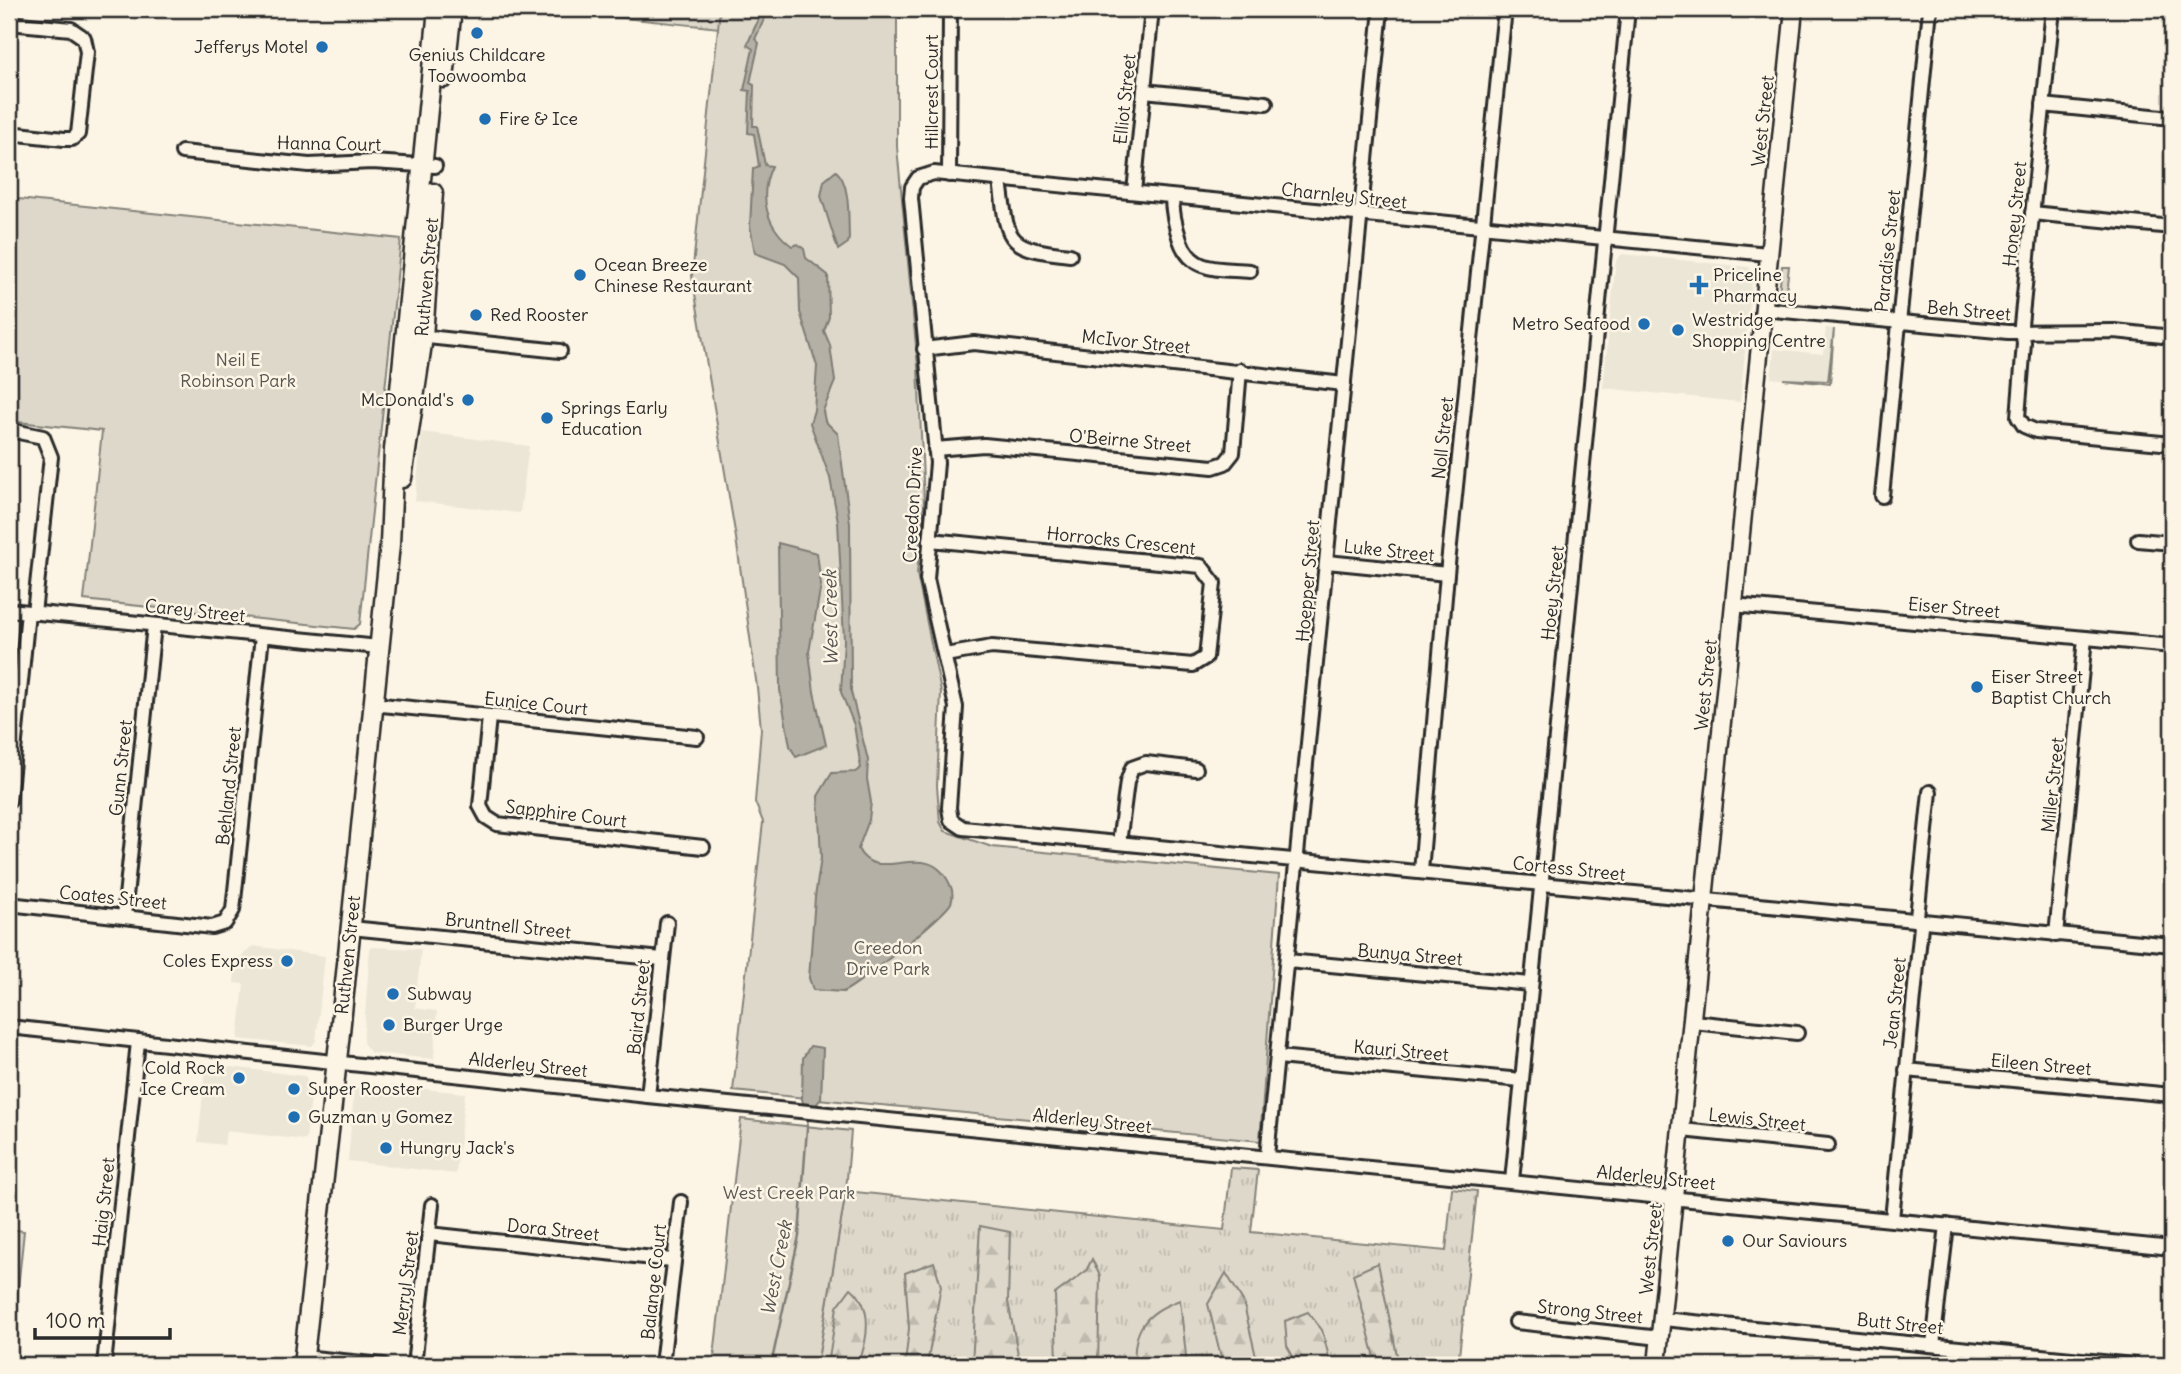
<svg xmlns="http://www.w3.org/2000/svg" width="2181" height="1374" font-family="Delius,sans-serif">
	<defs>
		<pattern id="grass-tufts" width="24" height="20" patternUnits="userSpaceOnUse" patternTransform="scale(1.75)"><rect width="24" height="20" fill="#ded8ca"/><path d="M3 7l-1-3M5 7V3M7 7l1-3M15 17l-1-3M17 17v-4M19 17l1-3" fill="none" stroke="#bfbaae"/></pattern>
		<pattern id="forest-firs" width="22" height="20" patternUnits="userSpaceOnUse" patternTransform="scale(1.75)"><rect width="22" height="20" fill="#ded8ca"/><path d="M5 1l3.5 6h-7zM16 11l3.5 6h-7z" fill="#bfbaae"/></pattern>
	</defs>
	<rect width="100%" height="100%" fill="#fcf5e5"/>
	<filter id="ink" filterUnits="userSpaceOnUse"><feTurbulence type="fractalNoise" baseFrequency=".0143" numOctaves="2"/><feDisplacementMap in="SourceGraphic" scale="14" xChannelSelector="R" yChannelSelector="G"/><feConvolveMatrix kernelMatrix="1 2 1 2 8 2 1 2 1" color-interpolation-filters="sRGB"/></filter>
	<g filter="url(#ink)">
		<g fill="#ece6d7">
			<path d="M 1622,254 L 1749,267 L 1753,272 L 1740,402 L 1603,388 L 1616,260 Z"/>
			<path d="M 1826,328 L 1835,329 L 1830,384 L 1771,378 L 1774,349 L 1823,354 Z"/>
			<path d="M 422,432 L 529,446 L 520,513 L 415,501 Z"/>
			<path d="M 253,946 L 325,956 L 316,1041 L 312,1046 L 238,1039 L 244,984 L 234,983 L 236,961 Z"/>
			<path d="M 370,947 L 421,949 L 415,1008 L 437,1011 L 434,1059 L 371,1053 L 363,1043 Z"/>
			<path d="M 206,1064 L 305,1076 L 312,1090 L 306,1140 L 226,1131 L 224,1145 L 198,1142 Z"/>
			<path d="M 366,1083 L 465,1093 L 456,1174 L 348,1161 L 354,1090 Z"/>
		</g>
		<g fill="url(#grass-tufts)" stroke="#84827a" stroke-width="2">
			<path d="M 537,9 L 720,9 L 719,28 Z"/>
			<path d="M 1231,1168 L 1258,1170 L 1251,1232 L 1446,1251 L 1452,1188 L 1477,1191 L 1458,1365 L 817,1365 L 846,1191 L 1224,1230 Z"/>
		</g>
		<g fill="url(#forest-firs)" stroke="#84827a" stroke-width="2">
			<path d="M 1834,329 L 1830,384 L 1783,379 L 1828,381 Z"/>
			<path d="M 980,1226 L 1010,1232 L 1008,1301 L 1020,1365 L 972,1365 Z"/>
			<path d="M 1092,1259 L 1100,1276 L 1098,1365 L 1057,1365 L 1055,1294 L 1086,1271 Z"/>
			<path d="M 934,1262 L 941,1286 L 927,1365 L 905,1365 L 909,1328 L 905,1273 Z"/>
			<path d="M 1378,1263 L 1399,1365 L 1377,1365 L 1353,1274 Z"/>
			<path d="M 1226,1273 L 1243,1301 L 1258,1365 L 1223,1365 L 1208,1304 Z"/>
			<path d="M 851,1288 C 874,1307 868,1340 858,1365 L 828,1365 L 837,1307 Z"/>
			<path d="M 1180,1300 L 1187,1365 L 1135,1365 C 1132,1329 1146,1312 1180,1300 Z"/>
			<path d="M 1308,1312 L 1322,1330 L 1331,1365 L 1298,1365 L 1287,1346 L 1285,1321 Z"/>
		</g>
		<g fill="#ded8ca" stroke="#84827a" stroke-width="2">
			<path d="M 720,9 L 897,9 L 897,147 L 918,367 L 924,502 L 917,574 L 941,692 L 937,786 L 940,822 L 945,831 L 992,847 L 1279,875 L 1260,1141 L 733,1091 L 763,822 L 755,802 L 761,729 L 757,687 L 736,538 L 692,276 Z"/>
			<path d="M 9,198 L 401,239 L 360,624 L 354,629 L 84,600 L 102,431 L 9,421 Z"/>
			<path d="M 1782,266 L 1789,266 L 1786,292 L 1793,293 L 1794,298 L 1783,297 L 1779,293 Z"/>
			<path d="M 741,1119 L 851,1131 L 846,1191 L 817,1365 L 713,1365 Z"/>
			<path d="M 9,1229 L 24,1231 L 10,1365 L 9,1365 Z"/>
			<path d="M 1966,1359 L 2030,1365 L 1962,1365 Z"/>
		</g>
		<g fill="#b4b0a5" stroke="#7d7b74" stroke-width="2">
			<path d="M 763,9 L 769,9 L 755,39 L 759,43 L 750,83 L 754,85 L 753,126 L 757,126 L 765,165 L 772,166 C 758,196 766,227 792,246 L 798,244 L 804,249 L 806,258 L 828,275 L 829,317 L 824,331 L 830,345 L 835,381 L 823,411 L 825,421 L 838,434 L 850,523 L 851,692 L 868,760 L 867,779 L 871,802 L 869,820 L 858,849 C 878,888 929,833 951,887 C 953,891 953,899 951,903 C 944,916 859,984 843,992 L 813,990 L 809,978 L 815,897 L 821,858 L 818,796 L 832,773 L 855,772 L 861,768 L 854,725 L 841,692 L 844,640 L 838,521 L 830,478 L 810,423 L 814,410 L 817,366 L 800,312 L 799,278 L 785,264 L 755,253 L 750,226 L 753,169 L 759,166 L 754,134 L 748,133 L 750,91 L 744,90 L 753,49 L 747,45 Z"/>
			<path d="M 836,171 C 851,183 848,220 849,238 L 848,243 L 838,250 L 821,196 L 824,181 Z"/>
			<path d="M 778,543 L 817,553 L 821,585 L 809,652 L 814,692 L 826,745 L 796,757 L 790,746 L 780,690 Z"/>
			<path d="M 810,1046 L 823,1048 L 821,1099 L 816,1105 L 803,1103 L 802,1099 L 803,1058 Z"/>
		</g>
		<g fill="none" stroke-linecap="round" stroke-linejoin="round">
			<path stroke="#7d7b74" stroke-width="2.5" d="M 771,1365 L 799,1236 L 808,1115"/>
			<defs>
				<g id="minor">
					<path d="M 2053,9 L 2021,325 L 2024,343 L 2018,417 L 2024,426 L 2036,431 L 2172,444"/>
					<path d="M 9,23 L 71,29 L 84,38 L 87,52 L 78,134 L 72,139 L 64,139 L 9,133"/>
					<path d="M 1144,91 L 1266,103"/>
					<path d="M 2043,105 L 2172,118"/>
					<path d="M 182,152 L 309,165 L 372,162 L 435,166"/>
					<path d="M 949,175 L 950,9"/>
					<path d="M 1000,180 C 1008,242 1004,248 1070,255"/>
					<path d="M 1134,192 L 1152,9"/>
					<path d="M 1172,197 C 1172,213 1175,225 1180,240 C 1192,274 1219,268 1250,271"/>
					<path d="M 2032,213 L 2172,227"/>
					<path d="M 1768,254 L 934,173 L 918,178 L 912,187 L 911,198 L 937,463 L 927,579 L 956,707 L 949,808 L 951,820 L 963,828 L 2172,945"/>
					<path d="M 1763,309 L 2008,332 L 2115,331 L 2172,337"/>
					<path d="M 418,336 L 560,351"/>
					<path d="M 924,349 L 974,343 L 1344,384"/>
					<path d="M 9,430 L 43,437 L 51,457 L 34,613"/>
					<path d="M 935,449 L 984,445 L 1213,467 L 1225,463 L 1233,453 L 1240,370"/>
					<path d="M 1882,496 L 1930,9"/>
					<path d="M 930,540 L 1201,566 L 1214,583 L 1206,657 L 1193,665 L 992,647 L 945,655"/>
					<path d="M 2138,540 L 2172,543"/>
					<path d="M 1327,562 L 1447,574"/>
					<path d="M 1733,605 L 2172,646"/>
					<path d="M 9,610 L 379,647"/>
					<path d="M 372,704 L 697,737"/>
					<path d="M 489,717 L 480,806 L 486,817 L 497,824 L 703,847"/>
					<path d="M 9,801 L 28,612"/>
					<path d="M 1119,843 L 1127,782 L 1132,768 L 1146,763 L 1196,769"/>
					<path d="M 1421,871 L 1447,574 L 1505,9"/>
					<path d="M 9,904 L 212,927 L 225,923 L 233,910 L 262,636"/>
					<path d="M 124,916 L 154,625"/>
					<path d="M 351,928 L 662,959"/>
					<path d="M 2056,935 L 2085,638"/>
					<path d="M 1288,961 L 1530,984"/>
					<path d="M 1693,1022 L 1797,1033"/>
					<path d="M 9,1027 L 648,1096 L 2172,1248"/>
					<path d="M 1278,1057 L 1521,1080"/>
					<path d="M 1906,1070 L 2172,1095"/>
					<path d="M 648,1096 L 667,923"/>
					<path d="M 1682,1130 L 1828,1145"/>
					<path d="M 1267,1156 L 1381,9"/>
					<path d="M 1512,1181 L 1628,9"/>
					<path d="M 1892,1219 L 1921,926 L 1917,917 L 1930,792"/>
					<path d="M 429,1234 L 672,1260"/>
					<path d="M 1663,1319 L 2133,1365"/>
					<path d="M 1516,1322 L 1660,1338"/>
					<path d="M 1933,1345 L 1947,1225"/>
					<path d="M 303,1357 L 383,1365"/>
					<path d="M 104,1365 L 138,1042"/>
					<path d="M 414,1365 L 432,1205"/>
					<path d="M 662,1365 L 681,1202"/>
				</g>
				<path id="major" d="M 1657,1365 L 1794,9"/>
				<g id="highway">
					<path d="M 444,78 L 452,9"/>
					<path d="M 402,478 L 423,337 L 433,193"/>
					<path d="M 303,1365 L 339,1042 L 390,544 L 394,450 L 438,9"/>
				</g>
			</defs>
			<use href="#minor" stroke="#2b2b2b" stroke-width="18"/>
			<use href="#major" stroke="#2b2b2b" stroke-width="21"/>
			<use href="#highway" stroke="#2b2b2b" stroke-width="23"/>
			<use href="#minor" stroke="#fcf5e5" stroke-width="12"/>
			<use href="#major" stroke="#fcf5e5" stroke-width="16"/>
			<use href="#highway" stroke="#fcf5e5" stroke-width="18"/>
		</g>
	</g>
	<g fill="#1f6fb2" stroke="#fcf5e5" stroke-width="2.5">
		<circle cx="477" cy="33" r="7"/>
		<circle cx="322" cy="47" r="7"/>
		<circle cx="485" cy="119" r="7"/>
		<circle cx="580" cy="275" r="7"/>
		<path d="M1695.5 274.5h7v7h7v7h-7v7h-7v-7h-7v-7h7z"/>
		<circle cx="476" cy="315" r="7"/>
		<circle cx="1644" cy="324" r="7"/>
		<circle cx="1678" cy="330" r="7"/>
		<circle cx="468" cy="400" r="7"/>
		<circle cx="547" cy="418" r="7"/>
		<circle cx="1977" cy="687" r="7"/>
		<circle cx="287" cy="961" r="7"/>
		<circle cx="393" cy="994" r="7"/>
		<circle cx="389" cy="1025" r="7"/>
		<circle cx="239" cy="1078" r="7"/>
		<circle cx="294" cy="1089" r="7"/>
		<circle cx="294" cy="1117" r="7"/>
		<circle cx="386" cy="1148" r="7"/>
		<circle cx="1728" cy="1241" r="7"/>
	</g>
	<g text-anchor="middle" stroke-width="5" stroke-linejoin="round" paint-order="stroke">
		<g font-size="18" fill="#2b2b2b" stroke="#fcf5e5" text-anchor="start">
			<text x="308" y="53" text-anchor="end">Jefferys Motel</text>
			<text x="477" y="61" text-anchor="middle">Genius Childcare<tspan x="477" dy="21">Toowoomba</tspan></text>
			<text x="499" y="125">Fire &amp; Ice</text>
			<text x="594" y="271">Ocean Breeze<tspan x="594" dy="21">Chinese Restaurant</tspan></text>
			<text x="1713" y="281">Priceline<tspan x="1713" dy="21">Pharmacy</tspan></text>
			<text x="490" y="321">Red Rooster</text>
			<text x="1692" y="326">Westridge<tspan x="1692" dy="21">Shopping Centre</tspan></text>
			<text x="1630" y="330" text-anchor="end">Metro Seafood</text>
			<text x="454" y="406" text-anchor="end">McDonald's</text>
			<text x="561" y="414">Springs Early<tspan x="561" dy="21">Education</tspan></text>
			<text x="1991" y="683">Eiser Street<tspan x="1991" dy="21">Baptist Church</tspan></text>
			<text x="273" y="967" text-anchor="end">Coles Express</text>
			<text x="407" y="1000">Subway</text>
			<text x="403" y="1031">Burger Urge</text>
			<text x="225" y="1074" text-anchor="end">Cold Rock<tspan x="225" dy="21">Ice Cream</tspan></text>
			<text x="308" y="1095">Super Rooster</text>
			<text x="308" y="1123">Guzman y Gomez</text>
			<text x="400" y="1154">Hungry Jack's</text>
			<text x="1742" y="1247">Our Saviours</text>
		</g>
		<g font-size="18" fill="#2b2b2b" stroke="#fcf5e5">
			<text transform="translate(932 92) rotate(-90)" y="6">Hillcrest Court</text>
			<text transform="translate(1125 99) rotate(-84)" y="6">Elliot Street</text>
			<text transform="translate(1763 121) rotate(-84)" y="6">West Street</text>
			<text transform="translate(329 144) rotate(1)" y="6">Hanna Court</text>
			<text transform="translate(1344 196) rotate(6)" y="6">Charnley Street</text>
			<text transform="translate(2015 214) rotate(-84)" y="6">Honey Street</text>
			<text transform="translate(1888 251) rotate(-84)" y="6">Paradise Street</text>
			<text transform="translate(427 277) rotate(-85)" y="6">Ruthven Street</text>
			<text transform="translate(1969 311) rotate(5)" y="6">Beh Street</text>
			<text transform="translate(1136 342) rotate(6)" y="6">McIvor Street</text>
			<text transform="translate(1443 438) rotate(-84)" y="6">Noll Street</text>
			<text transform="translate(1130 441) rotate(5)" y="6">O'Beirne Street</text>
			<text transform="translate(913 505) rotate(-87)" y="6">Creedon Drive</text>
			<text transform="translate(1121 541) rotate(6)" y="6">Horrocks Crescent</text>
			<text transform="translate(1389 551) rotate(6)" y="6">Luke Street</text>
			<text transform="translate(1308 581) rotate(-85)" y="6">Hoepper Street</text>
			<text transform="translate(1553 593) rotate(-84)" y="6">Hoey Street</text>
			<text transform="translate(1954 608) rotate(5)" y="6">Eiser Street</text>
			<text transform="translate(195 611) rotate(6)" y="6">Carey Street</text>
			<text transform="translate(1706 685) rotate(-84)" y="6">West Street</text>
			<text transform="translate(536 704) rotate(6)" y="6">Eunice Court</text>
			<text transform="translate(121 768) rotate(-84)" y="6">Gunn Street</text>
			<text transform="translate(2053 785) rotate(-84)" y="6">Miller Street</text>
			<text transform="translate(229 786) rotate(-84)" y="6">Behland Street</text>
			<text transform="translate(566 814) rotate(7)" y="6">Sapphire Court</text>
			<text transform="translate(1569 869) rotate(6)" y="6">Cortess Street</text>
			<text transform="translate(113 898) rotate(6)" y="6">Coates Street</text>
			<text transform="translate(508 926) rotate(6)" y="6">Bruntnell Street</text>
			<text transform="translate(348 955) rotate(-84)" y="6">Ruthven Street</text>
			<text transform="translate(1410 955) rotate(5)" y="6">Bunya Street</text>
			<text transform="translate(1895 1003) rotate(-84)" y="6">Jean Street</text>
			<text transform="translate(639 1007) rotate(-84)" y="6">Baird Street</text>
			<text transform="translate(1401 1051) rotate(5)" y="6">Kauri Street</text>
			<text transform="translate(528 1065) rotate(6)" y="6">Alderley Street</text>
			<text transform="translate(2041 1065) rotate(5)" y="6">Eileen Street</text>
			<text transform="translate(1757 1120) rotate(6)" y="6">Lewis Street</text>
			<text transform="translate(1092 1121) rotate(6)" y="6">Alderley Street</text>
			<text transform="translate(1656 1178) rotate(6)" y="6">Alderley Street</text>
			<text transform="translate(104 1202) rotate(-84)" y="6">Haig Street</text>
			<text transform="translate(553 1230) rotate(6)" y="6">Dora Street</text>
			<text transform="translate(1651 1249) rotate(-84)" y="6">West Street</text>
			<text transform="translate(654 1282) rotate(-84)" y="6">Balange Court</text>
			<text transform="translate(406 1283) rotate(-83)" y="6">Merryl Street</text>
			<text transform="translate(1590 1312) rotate(6)" y="6">Strong Street</text>
			<text transform="translate(1900 1324) rotate(6)" y="6">Butt Street</text>
		</g>
		<g font-size="18" fill="#585653" stroke="#fcf5e5">
			<text x="238" y="366">Neil E<tspan x="238" dy="21">Robinson Park</tspan></text>
			<text x="888" y="954">Creedon<tspan x="888" dy="21">Drive Park</tspan></text>
			<text x="789" y="1199">West Creek Park</text>
		</g>
		<g font-size="19" font-style="italic" fill="#545350" stroke="#fcf5e5">
			<text transform="translate(830 618) rotate(-91)" y="7">West Creek</text>
			<text transform="translate(776 1268) rotate(-79)" y="7">West Creek</text>
		</g>
	</g>
	<rect width="2181" height="1374" fill="none" stroke="#fcf5e5" stroke-width="35"/>
	<rect x="18" y="18" width="2146" height="1339" fill="none" stroke="#2b2b2b" stroke-width="2.5" filter="url(#ink)"/>
	<path d="M35 1328v10h135v-10" fill="none" stroke="#2b2b2b" stroke-width="3.5"/>
	<text x="46" y="1328" font-size="21" fill="#2b2b2b" stroke="#fcf5e5" stroke-width="5" paint-order="stroke">100 m</text>
</svg>
